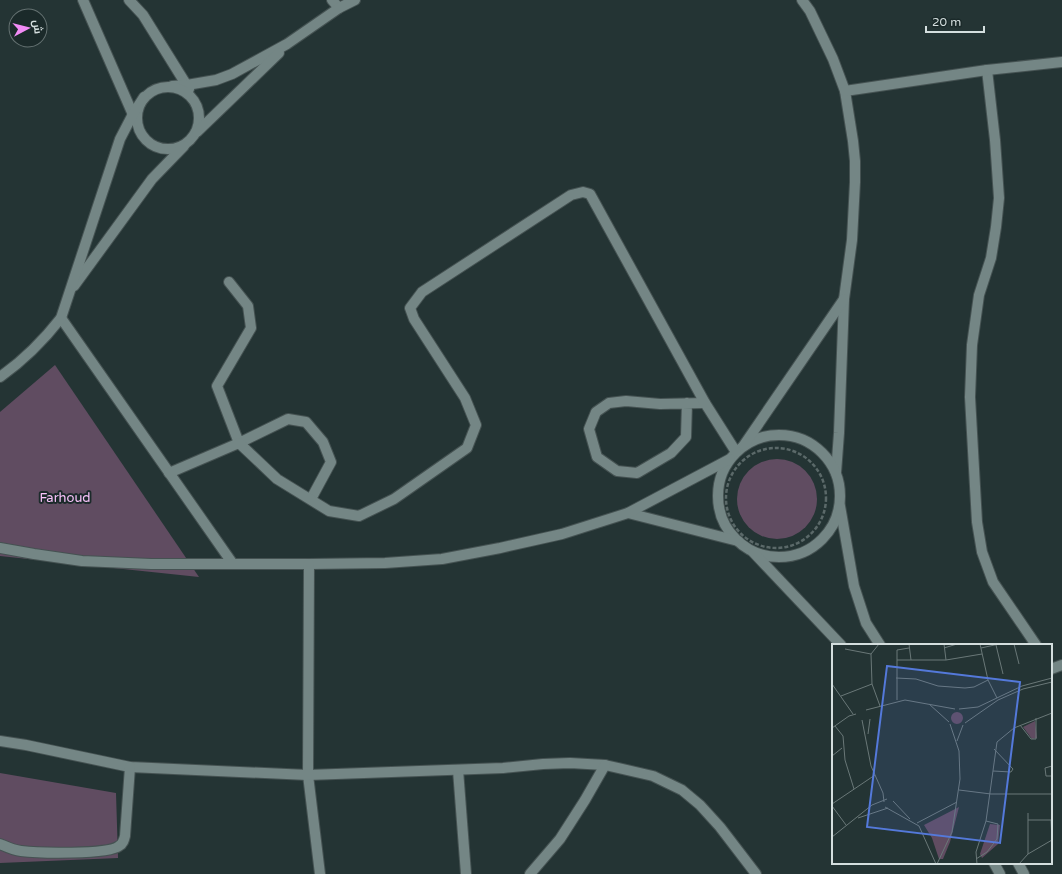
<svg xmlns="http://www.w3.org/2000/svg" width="1062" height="874" font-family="'Varela Round',Cairo,sans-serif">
	<rect width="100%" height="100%" fill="#243434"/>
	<g fill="#604c61">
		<path d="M 55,365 L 199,577 L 0,556 L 0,412 Z"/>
		<circle cx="777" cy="499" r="40"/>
		<path d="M 0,773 L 116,793 L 118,858 L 0,863 Z"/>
	</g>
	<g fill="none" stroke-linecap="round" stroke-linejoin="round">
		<defs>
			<g id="minor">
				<path d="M 83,0 L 134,117"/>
				<path d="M 129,0 L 143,15 L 189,89"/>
				<path d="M 332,0 L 339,8"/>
				<path d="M 802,0 L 810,11 L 833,59 L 845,91 L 853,141 L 855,161 L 855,182 L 852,240 L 844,299 L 839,433 L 836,473"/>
				<path d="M 987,70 L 995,140 L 999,198 L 996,227 L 991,258 L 979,295 L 972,345 L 970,397 L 977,522 L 982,552 L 993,582 L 1036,645"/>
				<path d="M 172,86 L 187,85 L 216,80 L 232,74 L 287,44 L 339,8 L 355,0"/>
				<circle cx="168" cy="118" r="31"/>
				<path d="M 845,91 L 987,70 L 1062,62"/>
				<path d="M 197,132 L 279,53"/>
				<path d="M 229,282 L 248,306 L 251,328 L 217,386 L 239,443 L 288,419 L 306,422 L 323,442 L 331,462 L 311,499"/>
				<path d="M 74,286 L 152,179 L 184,146"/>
				<path d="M 61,318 L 233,564"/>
				<path d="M 0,377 C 24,360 43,341 61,318 L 120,139 L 133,114 L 144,97"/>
				<path d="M 687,403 L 686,437 L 671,453 L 637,473 L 617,471 L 597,457 L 589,429 L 596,412 L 609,403 L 626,401 L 660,404 L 705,403"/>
				<circle cx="779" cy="496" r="61"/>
				<path d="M 744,445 L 844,299"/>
				<path d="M 169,473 L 239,443 L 277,479 L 329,511 L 359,516 L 394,499 L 467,448 L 476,425 L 465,398 L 414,319 L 410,308 L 422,292 L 571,195 L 583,192 L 590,194 L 705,403 L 736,452"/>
				<path d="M 840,506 L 854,586 L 866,623 L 880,645"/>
				<path d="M 628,513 L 738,541"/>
				<path d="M 0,548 L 34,554 L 82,561 L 151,564 L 309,564 L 385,563 L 442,559 L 500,548 L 562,534 L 628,513 L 730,459"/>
				<path d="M 753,552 L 841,645"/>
				<path d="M 309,564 L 308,775 L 320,874"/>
				<path d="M 1051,669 L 1062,665"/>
				<path d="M 0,741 L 26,745 L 130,767 L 308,775 L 503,768 L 543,764 L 570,763 L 605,765 L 653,776 L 682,790 L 700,805 L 720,827 L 756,874"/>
				<path d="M 458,770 L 466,874"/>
				<path d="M 0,844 C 7,847 13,850 21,851 C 37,853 108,855 119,846 C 123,844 124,840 125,836 L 130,767"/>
				<path d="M 994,863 L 1000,874"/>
				<path d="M 1018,863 L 1024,874"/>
				<path d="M 530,874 L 560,839 L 585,800 L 605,765"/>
			</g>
		</defs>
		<use href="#minor" stroke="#455252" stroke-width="12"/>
		<circle stroke="#5b6969" stroke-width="2.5" stroke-dasharray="4 2" stroke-linecap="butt" cx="776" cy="498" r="50"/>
		<use href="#minor" stroke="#748685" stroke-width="10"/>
	</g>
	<g text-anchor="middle" stroke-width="4" stroke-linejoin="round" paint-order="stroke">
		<g font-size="13" fill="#f9c3fb" stroke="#1b2a2a">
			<text x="65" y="502">Farhoud</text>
		</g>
	</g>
	<g transform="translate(832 644)">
		<rect width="220" height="220" fill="#243434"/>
		<path d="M119 74a6 6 0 1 1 12 0a6 6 0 1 1-12 0ZM 203,77 L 205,94 L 200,95 L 191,83 ZM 127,163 L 118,198 L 111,215 L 107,215 L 100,194 L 92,181 ZM 158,180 L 168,181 L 166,200 L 150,214 L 148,210 Z" fill="#604c61"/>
		<path fill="none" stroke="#6a7878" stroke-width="1" d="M 47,0 L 39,10 L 40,40 L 48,62M 77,0 L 79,16M 112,0 L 114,16M 148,0 L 156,36 L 165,54M 182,0 L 187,20M 164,1 L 171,30M 112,4 L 125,0M 149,4 L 167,0M 13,5 L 39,10M 65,16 L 114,16 L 150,10M 64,34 L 84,35 L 106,42 L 133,44 L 142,43 L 156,36M 0,40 L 21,70M 9,52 L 40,40M 65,56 L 65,6 L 77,4M 97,60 L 117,78M 127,65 L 146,63 L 190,42 L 220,34M 34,66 L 73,56 L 123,65M 30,76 L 39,122 L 51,149 L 52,158M 133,79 L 166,56 L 191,45 L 220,38M 188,81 L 199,95 L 204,95 L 204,74M 3,82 L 11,92 L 13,116 L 22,145M 0,84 L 17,72 L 24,70M 36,90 L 38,75M 125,97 L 131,81M 0,112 L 10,104M 220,122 L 213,124 L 214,132 L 220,132M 161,127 L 179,128 L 181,125 L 162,105M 127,146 L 159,150 L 220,150M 61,157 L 78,175M 0,160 L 43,131M 0,162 L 14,181M 53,163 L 87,182 L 104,220M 196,169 L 196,210M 26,174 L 56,164M 196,176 L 219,176 L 220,197M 85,179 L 125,158M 0,193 L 40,161 L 55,155M 144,215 L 155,208 L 165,195 L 166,180 L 154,177M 105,220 L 120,188 L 128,135 L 127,107 L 118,80M 145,220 L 144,208 L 154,177 L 165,98 L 182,84 L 220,69M 187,220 L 196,210 L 220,196"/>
		<path fill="#5479da" fill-opacity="0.15" stroke="#5479da" stroke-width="2" d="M 55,22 L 188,38 L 168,199 L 35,183 Z"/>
		<rect width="220" height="220" fill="none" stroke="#d4dede" stroke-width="2"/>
	</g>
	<g transform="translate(28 28) rotate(83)"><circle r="19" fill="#1b2a2a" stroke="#657272"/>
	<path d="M0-3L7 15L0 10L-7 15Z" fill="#f18bf5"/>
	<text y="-6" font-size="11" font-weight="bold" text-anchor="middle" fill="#d4dede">ش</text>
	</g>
	<path d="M926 26v6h58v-6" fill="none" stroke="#d4dede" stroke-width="2"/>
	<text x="932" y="26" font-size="12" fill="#d4dede" stroke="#1b2a2a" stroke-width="3" paint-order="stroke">20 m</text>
</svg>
